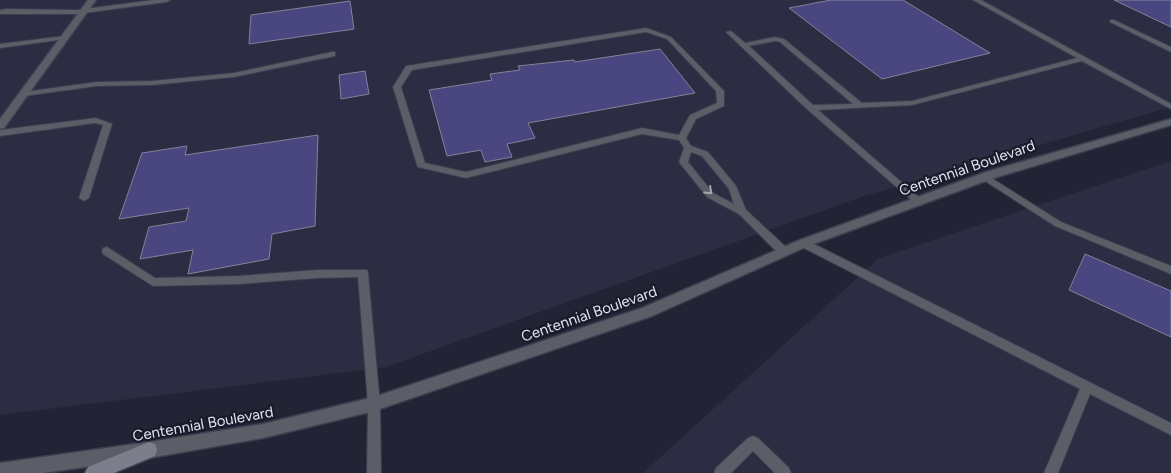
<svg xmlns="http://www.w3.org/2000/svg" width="1171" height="473" font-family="Figtree,sans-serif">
	<rect width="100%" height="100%" fill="#232335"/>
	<g fill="#2d2c43">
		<path d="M 0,0 L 1171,0 L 1171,107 L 864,196 L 386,367 L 0,415 Z"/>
		<path d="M 1171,161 L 1171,473 L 643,473 L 879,258 Z"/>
	</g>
	<g fill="#4a4680" stroke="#828399">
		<path d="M 831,0 L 903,0 L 990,53 L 882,79 L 789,8 Z"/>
		<path d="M 1114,0 L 1171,0 L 1171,27 Z"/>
		<path d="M 350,1 L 354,29 L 249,44 L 251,15 Z"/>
		<path d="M 660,49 L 695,93 L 528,123 L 535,138 L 507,144 L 512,157 L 485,162 L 481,150 L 447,156 L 429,90 L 492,80 L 490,74 L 520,70 L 518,66 L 574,60 L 575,62 Z"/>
		<path d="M 365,71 L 369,94 L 341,99 L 339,75 Z"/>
		<path d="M 318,135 L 315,226 L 272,234 L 269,259 L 188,274 L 193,250 L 140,259 L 149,227 L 186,221 L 189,208 L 119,219 L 142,153 L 187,146 L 185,155 Z"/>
		<path d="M 1085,254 L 1171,291 L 1171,337 L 1069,290 Z"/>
	</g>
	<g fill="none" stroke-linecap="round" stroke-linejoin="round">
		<defs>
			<g id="service">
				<path d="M 153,0 L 170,0 L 167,2 L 77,14 L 0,14 L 0,10 L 6,9 L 77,10 Z"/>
				<path d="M 973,0 L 981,0 L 1171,104 L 1171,109 L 1082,61 L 912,105 L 818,110 L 921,199 L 923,201 L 918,204 L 915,203 L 808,110 L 726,32 L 731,31 L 745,43 L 775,37 L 784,39 L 862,103 L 912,101 L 1077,58 ZM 775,41 L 780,42 L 853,104 L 813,105 L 749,46 Z"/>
				<path d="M 1110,20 L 1114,20 L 1171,47 L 1171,52 L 1110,22 Z"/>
				<path d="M 646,28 L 671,37 L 724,91 L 724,106 L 696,119 L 686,138 L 691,146 L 708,152 L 736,186 L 746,210 L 788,249 L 789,252 L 788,255 L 780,255 L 739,214 L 707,197 L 679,162 L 684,148 L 679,140 L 642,134 L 466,178 L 418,167 L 417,165 L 393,87 L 406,66 ZM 646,32 L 667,39 L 716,91 L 717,103 L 690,115 L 679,135 L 642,128 L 466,172 L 425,163 L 401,87 L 412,70 ZM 691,152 L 702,156 L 729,189 L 734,204 L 713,193 L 688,162 Z"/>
				<path d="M 64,36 L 66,37 L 66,39 L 0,48 L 0,44 Z"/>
				<path d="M 332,52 L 335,52 L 335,56 L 234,77 L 152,85 L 97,86 L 24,96 L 20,94 L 24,92 L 97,82 L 152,81 L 234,73 Z"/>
				<path d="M 96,118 L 112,124 L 89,198 L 84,201 L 79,198 L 103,125 L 95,123 L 0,136 L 0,130 Z"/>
				<path d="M 985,174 L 1061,222 L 1171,266 L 1171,274 L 1055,226 L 982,179 L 980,177 L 982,175 Z"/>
				<path d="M 804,239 L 1171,423 L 1171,435 L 1090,394 L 1058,473 L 1044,473 L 1080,389 L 800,246 L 799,243 L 800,240 Z"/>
				<path d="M 107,247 L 155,278 L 239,276 L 318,270 L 367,270 L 368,273 L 380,404 L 381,473 L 367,473 L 368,404 L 358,277 L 318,278 L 239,284 L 153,286 L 103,254 L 102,251 L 103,248 Z"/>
				<path d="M 753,436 L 758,438 L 789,468 L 791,473 L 775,473 L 753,451 L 731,473 L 714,473 L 716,468 L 748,438 Z"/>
			</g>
			<g id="tertiary">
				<path d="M 88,0 L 96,0 L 4,128 L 0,129 L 0,119 Z"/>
				<path d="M 1171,119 L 1171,125 L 994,178 L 808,246 L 652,316 L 374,411 L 263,438 L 149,458 L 43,473 L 0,473 L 0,463 L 149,442 L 263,424 L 374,397 L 642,308 L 800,240 L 986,172 Z"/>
			</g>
			<path id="secondary" d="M 149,442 L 155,444 L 157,450 L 155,456 L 114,473 L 85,473 L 88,467 Z"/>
		</defs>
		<use href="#service" stroke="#3d3e4f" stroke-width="2"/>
		<use href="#tertiary" stroke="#3d3e4f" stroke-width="3"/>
		<use href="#secondary" stroke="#3d3e4f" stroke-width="3"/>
		<use href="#service" fill="#5d5d67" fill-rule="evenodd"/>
		<use href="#tertiary" fill="#5d5d67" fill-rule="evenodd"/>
		<use href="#secondary" fill="#7d7d8c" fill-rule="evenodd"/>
	</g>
	<defs><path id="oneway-chevron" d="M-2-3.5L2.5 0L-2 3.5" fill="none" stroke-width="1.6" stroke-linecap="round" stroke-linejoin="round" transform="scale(1.25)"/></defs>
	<use stroke="#a5a6b1" href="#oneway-chevron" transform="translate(709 191) rotate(43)"/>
	<g text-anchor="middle" stroke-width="4.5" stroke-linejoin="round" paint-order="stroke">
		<g font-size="15" fill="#e0e1ed" stroke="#1a1a2b">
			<text transform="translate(967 168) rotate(-19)" y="5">Centennial Boulevard</text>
			<text transform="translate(589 314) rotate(-19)" y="5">Centennial Boulevard</text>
			<text transform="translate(203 424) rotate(-10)" y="5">Centennial Boulevard</text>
		</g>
	</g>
</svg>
